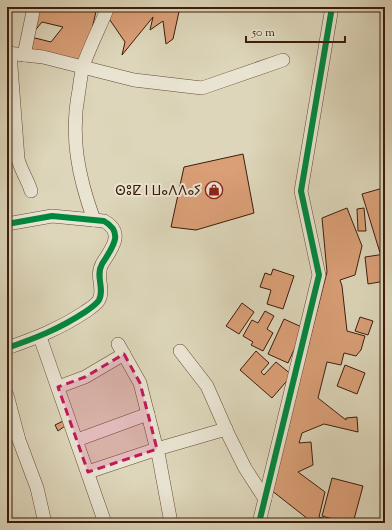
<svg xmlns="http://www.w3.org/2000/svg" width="392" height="530" font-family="'Sorts Mill Goudy','Noto Sans Tifinagh',serif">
	<rect width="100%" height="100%" fill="#ddd6ba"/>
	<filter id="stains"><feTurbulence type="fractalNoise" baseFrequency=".005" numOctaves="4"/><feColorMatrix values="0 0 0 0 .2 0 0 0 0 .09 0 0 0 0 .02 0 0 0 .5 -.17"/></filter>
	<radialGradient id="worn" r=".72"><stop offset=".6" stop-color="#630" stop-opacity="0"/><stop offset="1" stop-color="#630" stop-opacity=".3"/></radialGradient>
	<g fill="#da9f77" stroke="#3d1c0b">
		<path d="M 36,7 L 87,7 L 87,12 L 88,7 L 97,7 L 84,64 L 28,51 L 31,37 L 51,42 L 63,27 L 42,22 L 28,39 Z"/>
		<path d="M 101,7 L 180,7 L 173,39 L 166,44 L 163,21 L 150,30 L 153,17 L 122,55 L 125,42 Z"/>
		<path d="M 243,154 L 254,213 L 196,230 L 171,227 L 184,167 Z"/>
		<path d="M 383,188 L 385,194 L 385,255 L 381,256 L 362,194 Z"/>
		<path d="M 347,208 L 362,246 L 355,275 L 340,280 L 342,286 L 347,331 L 365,336 L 361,350 L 356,356 L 344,353 L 341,365 L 327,362 L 318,398 L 346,420 L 346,418 L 357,417 L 358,432 L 324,424 L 302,433 L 299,443 L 311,442 L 313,465 L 298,472 L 325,492 L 319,517 L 331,520 L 330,523 L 313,523 L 271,490 L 327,272 L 322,218 Z"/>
		<path d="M 364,208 L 366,231 L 358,231 L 357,209 Z"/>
		<path d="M 385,254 L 385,281 L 368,284 L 365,257 Z"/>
		<path d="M 273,269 L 294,276 L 283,309 L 267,304 L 271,290 L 260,287 L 265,273 L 271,275 Z"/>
		<path d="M 242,303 L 254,312 L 239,334 L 226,326 Z"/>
		<path d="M 265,311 L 274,316 L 267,329 L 273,333 L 263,351 L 251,345 L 253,342 L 243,336 L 252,320 L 258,323 Z"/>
		<path d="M 360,317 L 373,321 L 368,335 L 355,331 Z"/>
		<path d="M 284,319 L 304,328 L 288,363 L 268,354 Z"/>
		<path d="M 256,351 L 269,363 L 261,372 L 264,375 L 276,362 L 292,375 L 272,398 L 240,370 Z"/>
		<path d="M 345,365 L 365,373 L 357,394 L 337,386 Z"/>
		<path d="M 63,421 L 65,426 L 58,431 L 55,425 Z"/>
		<path d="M 332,478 L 363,486 L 353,523 L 347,523 L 322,516 Z"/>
	</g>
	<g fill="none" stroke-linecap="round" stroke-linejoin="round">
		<defs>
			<g id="street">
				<path d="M 7,53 L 43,57 L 134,80 L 202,88 L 283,60"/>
				<path d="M 10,53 L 18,159 C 21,171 28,180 31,191"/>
				<path d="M 24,55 L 34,7"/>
				<path d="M 94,220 C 78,176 70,136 79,90 C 80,83 81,74 83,66 C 90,46 100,27 108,7"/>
				<path d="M 7,224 L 52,216 L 104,221 C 125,233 112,248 102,264 C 95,276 105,289 99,300 C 96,305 89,309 85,312 C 59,329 36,338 7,348"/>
				<path d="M 40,337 L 105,523"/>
				<path d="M 118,344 L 140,383 L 159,458 L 171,523"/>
				<path d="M 180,351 L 207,386 L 229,436 L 245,468 L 265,499"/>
				<path d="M 58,387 L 85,377 L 124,354"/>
				<path d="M 7,395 L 19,440 L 37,488 L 45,523"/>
				<path d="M 77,440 L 148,414"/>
				<path d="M 88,472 L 157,449 L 226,429"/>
				<path d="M 259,523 L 319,275 L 301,191 L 332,7"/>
			</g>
		</defs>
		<use href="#street" stroke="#654a37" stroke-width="14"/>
		<use href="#street" stroke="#e9e4d2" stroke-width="13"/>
		<defs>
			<g id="cycleway">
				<path d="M 7,224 L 52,216 L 104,221 C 125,233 112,248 102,264 C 95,276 105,289 99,300 C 96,305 89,309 85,312 C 59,329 36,338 7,348"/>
				<path d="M 259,523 L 319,275 L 301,191 L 332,7"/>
			</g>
		</defs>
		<use href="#cycleway" stroke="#e9e4d2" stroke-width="8"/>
		<use href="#cycleway" stroke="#00873e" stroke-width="6"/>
	</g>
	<path fill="#c2185b" fill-opacity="0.2" stroke="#c2185b" stroke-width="3" stroke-dasharray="8 5" stroke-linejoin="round" d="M 124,354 L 140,383 L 157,449 L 88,472 L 58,387 L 85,377 Z"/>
	<defs>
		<symbol id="shop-ring" viewBox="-11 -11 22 22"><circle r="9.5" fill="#e9e4d2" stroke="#8f2418" stroke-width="1.5"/><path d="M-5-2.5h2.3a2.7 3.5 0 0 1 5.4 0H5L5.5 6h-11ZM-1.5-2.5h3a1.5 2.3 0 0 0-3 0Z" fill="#8f2418"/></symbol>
	</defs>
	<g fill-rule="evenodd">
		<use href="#shop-ring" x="204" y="180" width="20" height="20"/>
	</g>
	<g text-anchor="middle" stroke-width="4" stroke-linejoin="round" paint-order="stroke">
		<g font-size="14" fill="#3d1c0b" stroke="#e9e4d2" text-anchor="end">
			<text x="201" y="195">ⵙⵓⵇ ⵏ ⵡⴰⴷⴷⴰⵢ</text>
		</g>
	</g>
	<rect width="392" height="530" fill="none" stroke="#ddd6ba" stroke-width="24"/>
	<rect x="8" y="8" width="376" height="514" fill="none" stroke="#3d1c0b" stroke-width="2"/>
	<rect x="12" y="12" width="368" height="506" fill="none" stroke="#3d1c0b"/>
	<path d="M246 36v6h99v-6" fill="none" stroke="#3d1c0b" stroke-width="2"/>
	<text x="252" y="36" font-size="12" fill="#3d1c0b" stroke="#e9e4d2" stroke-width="3" paint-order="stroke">50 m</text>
	<rect width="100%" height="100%" filter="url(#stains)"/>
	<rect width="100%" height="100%" fill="url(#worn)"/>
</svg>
